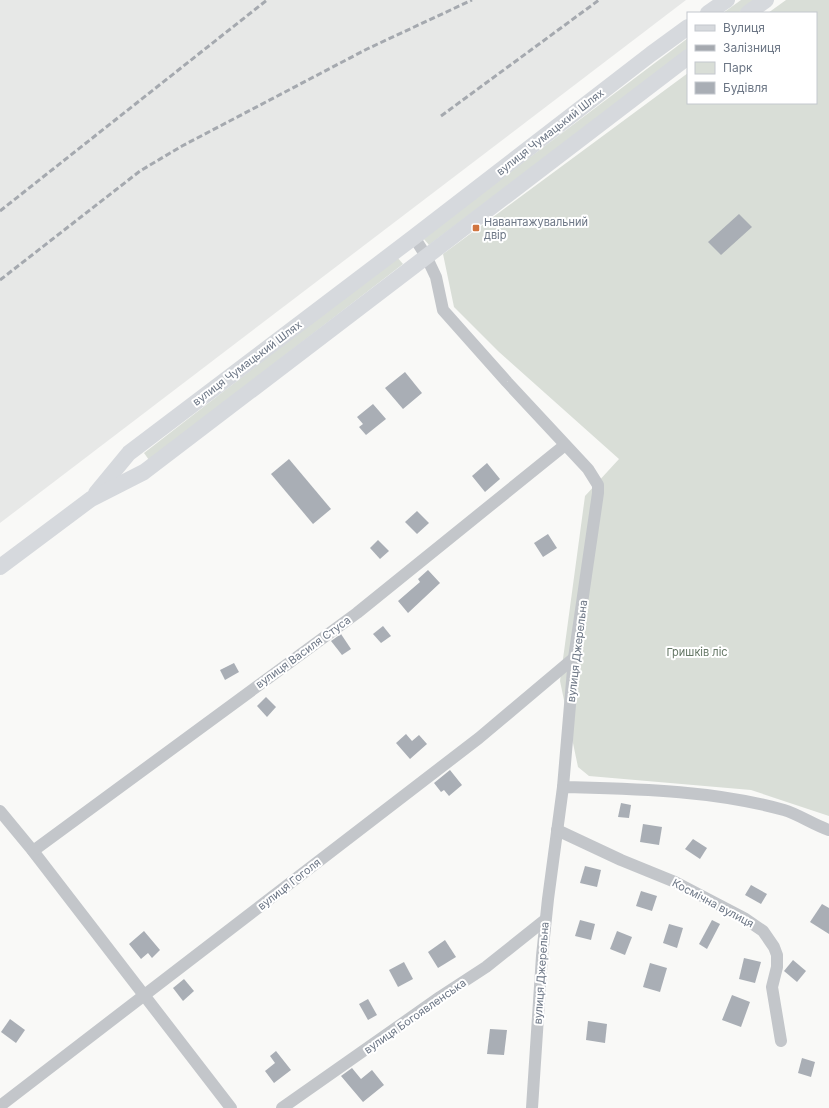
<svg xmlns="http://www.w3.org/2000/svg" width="829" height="1108" font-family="Inter,sans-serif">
	<rect width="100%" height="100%" fill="#f9f9f7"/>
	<path fill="#e7e8e7" d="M 0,0 L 686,0 L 0,523 Z"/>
	<g fill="#d9ded7">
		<path d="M 741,0 L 757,0 L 738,13 L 723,13 Z"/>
		<path d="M 786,0 L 829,0 L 829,816 L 751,790 L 589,776 L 578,767 L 560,681 L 585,496 L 619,459 L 499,352 L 454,307 L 443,254 L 688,73 L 688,103 L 816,103 L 816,13 L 768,13 Z"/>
		<path d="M 688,38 L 688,49 L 429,245 L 423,238 Z"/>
		<path d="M 397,257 L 403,264 L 149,460 L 144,453 Z"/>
	</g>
	<g fill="#a9aeb5">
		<path d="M 739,214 L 752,227 L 721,255 L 708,242 Z"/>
		<path d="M 405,372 L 422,393 L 403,409 L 385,388 Z"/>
		<path d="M 373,404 L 386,419 L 366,435 L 359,427 L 363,424 L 357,417 Z"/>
		<path d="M 289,459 L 331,509 L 313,524 L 271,474 Z"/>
		<path d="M 487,463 L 500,479 L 485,492 L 472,476 Z"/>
		<path d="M 417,511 L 429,523 L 417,534 L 405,522 Z"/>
		<path d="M 548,534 L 557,548 L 543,557 L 534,543 Z"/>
		<path d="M 378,540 L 389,551 L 380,559 L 370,548 Z"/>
		<path d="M 428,570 L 440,583 L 408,613 L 398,601 L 420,582 L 418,579 Z"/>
		<path d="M 383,626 L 391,636 L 381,643 L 373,634 Z"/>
		<path d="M 341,634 L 351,649 L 342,655 L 331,641 Z"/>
		<path d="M 234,663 L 239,672 L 225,680 L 220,670 Z"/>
		<path d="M 266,697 L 276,707 L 267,717 L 257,706 Z"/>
		<path d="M 406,734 L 412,741 L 419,735 L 427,744 L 410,759 L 396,743 Z"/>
		<path d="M 450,770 L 462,785 L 449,796 L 444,790 L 441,792 L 434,783 Z"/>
		<path d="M 621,803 L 631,805 L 629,818 L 618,817 Z"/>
		<path d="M 643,824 L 662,827 L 659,845 L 640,842 Z"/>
		<path d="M 693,839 L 707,848 L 700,859 L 685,849 Z"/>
		<path d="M 585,866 L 601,870 L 597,887 L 580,883 Z"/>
		<path d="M 751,885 L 767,894 L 761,904 L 745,895 Z"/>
		<path d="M 641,891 L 657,896 L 652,911 L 636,906 Z"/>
		<path d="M 822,904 L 829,908 L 829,934 L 810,922 Z"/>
		<path d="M 580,920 L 595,924 L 591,940 L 575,936 Z"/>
		<path d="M 712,920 L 720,924 L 707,949 L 699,944 Z"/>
		<path d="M 669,924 L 683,928 L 677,948 L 663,943 Z"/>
		<path d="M 144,931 L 160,950 L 152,958 L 148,953 L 141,959 L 129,944 Z"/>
		<path d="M 617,931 L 632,937 L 625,955 L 610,949 Z"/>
		<path d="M 445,940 L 456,957 L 438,968 L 428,952 Z"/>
		<path d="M 744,958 L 761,962 L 755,983 L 739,979 Z"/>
		<path d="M 793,960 L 806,971 L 797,982 L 784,971 Z"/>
		<path d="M 404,962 L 413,979 L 398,987 L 389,970 Z"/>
		<path d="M 650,963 L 667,968 L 660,992 L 643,987 Z"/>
		<path d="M 184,979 L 194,991 L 183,1001 L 173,988 Z"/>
		<path d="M 732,995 L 750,1002 L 741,1027 L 722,1020 Z"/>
		<path d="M 368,999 L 377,1015 L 368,1020 L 359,1004 Z"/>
		<path d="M 10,1019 L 25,1030 L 16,1043 L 1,1032 Z"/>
		<path d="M 588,1021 L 607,1024 L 605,1043 L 586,1040 Z"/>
		<path d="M 490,1029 L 507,1030 L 504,1055 L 487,1054 Z"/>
		<path d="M 276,1051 L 291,1070 L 274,1083 L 265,1071 L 275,1063 L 270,1056 Z"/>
		<path d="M 802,1058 L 815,1062 L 811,1077 L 798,1073 Z"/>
		<path d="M 352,1068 L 361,1079 L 372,1070 L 384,1085 L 363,1102 L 341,1076 Z"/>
	</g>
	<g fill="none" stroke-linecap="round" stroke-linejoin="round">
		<g stroke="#c3c6ca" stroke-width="12">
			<path d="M 414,237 L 426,256 L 436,277 L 443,310 L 507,382 L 588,469 L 598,485 L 598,493 L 574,658 L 563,787 L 548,899 L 542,956 L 532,1108"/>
			<path d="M 563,787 C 637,789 712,790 784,810 C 798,814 814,825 829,830"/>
			<path d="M 0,811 L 33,851 L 231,1108"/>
			<path d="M 557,830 L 621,860 L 675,882 L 744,918 L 763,931 L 774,947 L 777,955 L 777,967 L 772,987 L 781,1041"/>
			<path d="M 33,851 L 357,613 L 565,445"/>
			<path d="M 0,1106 L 479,738 L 574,658"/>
			<path d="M 282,1108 L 440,997 L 486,967 L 545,920"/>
		</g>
		<g stroke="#d6d9dd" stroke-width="16">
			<path d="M 708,13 L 727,0"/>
			<path d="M 748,13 L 766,0"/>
			<path d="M 96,493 L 129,453 L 414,237 L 651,54 L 688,27"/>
			<path d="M 0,567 L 91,499 L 144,472 L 688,57"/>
		</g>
		<g stroke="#a5a9af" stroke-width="3" stroke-dasharray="6 3" stroke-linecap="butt">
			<path d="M 441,116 L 599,0"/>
			<path d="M 0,211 L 267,0"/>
			<path d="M 0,280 L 140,171 L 182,146 L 367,49 L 472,0"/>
		</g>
	</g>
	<rect fill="#d17540" stroke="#fff" stroke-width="1.5" x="472" y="224" width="8" height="8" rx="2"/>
	<g text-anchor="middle" stroke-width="4" stroke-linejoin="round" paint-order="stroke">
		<g font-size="11" fill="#6c7685" stroke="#fff">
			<text transform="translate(550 132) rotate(-38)" y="4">вулиця Чумацький Шлях</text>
			<text transform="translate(247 363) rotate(-37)" y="4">вулиця Чумацький Шлях</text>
			<text transform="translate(577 651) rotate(-83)" y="4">вулиця Джерельна</text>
			<text transform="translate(303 652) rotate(-36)" y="4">вулиця Василя Стуса</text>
			<text transform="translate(289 884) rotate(-38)" y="4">вулиця Гоголя</text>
			<text transform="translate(713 903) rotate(28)" y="4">Космічна вулиця</text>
			<text transform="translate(541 973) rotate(-86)" y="4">вулиця Джерельна</text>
			<text transform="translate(415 1016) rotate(-35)" y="4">вулиця Богоявленська</text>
		</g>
		<g font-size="11" fill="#6c7685" stroke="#fff" text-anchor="start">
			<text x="484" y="226">Навантажувальний<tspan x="484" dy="13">двір</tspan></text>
		</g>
		<g font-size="11" fill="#667866" stroke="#fff">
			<text x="697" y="656">Гришків ліс</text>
		</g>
	</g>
	<rect x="687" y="12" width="130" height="92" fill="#ffffff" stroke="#c4c8ce"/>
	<rect x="695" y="25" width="20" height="6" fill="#d6d9dd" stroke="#c4c8ce"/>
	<text x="723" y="32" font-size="12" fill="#6c7685">Вулиця</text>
	<rect x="695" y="45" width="20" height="6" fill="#a5a9af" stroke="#c4c8ce"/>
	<text x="723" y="52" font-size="12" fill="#6c7685">Залізниця</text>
	<rect x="695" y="62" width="20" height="12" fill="#d9ded7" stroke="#c4c8ce"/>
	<text x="723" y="72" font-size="12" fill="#6c7685">Парк</text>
	<rect x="695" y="82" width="20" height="12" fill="#a9aeb5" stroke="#c4c8ce"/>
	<text x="723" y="92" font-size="12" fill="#6c7685">Будівля</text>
</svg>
